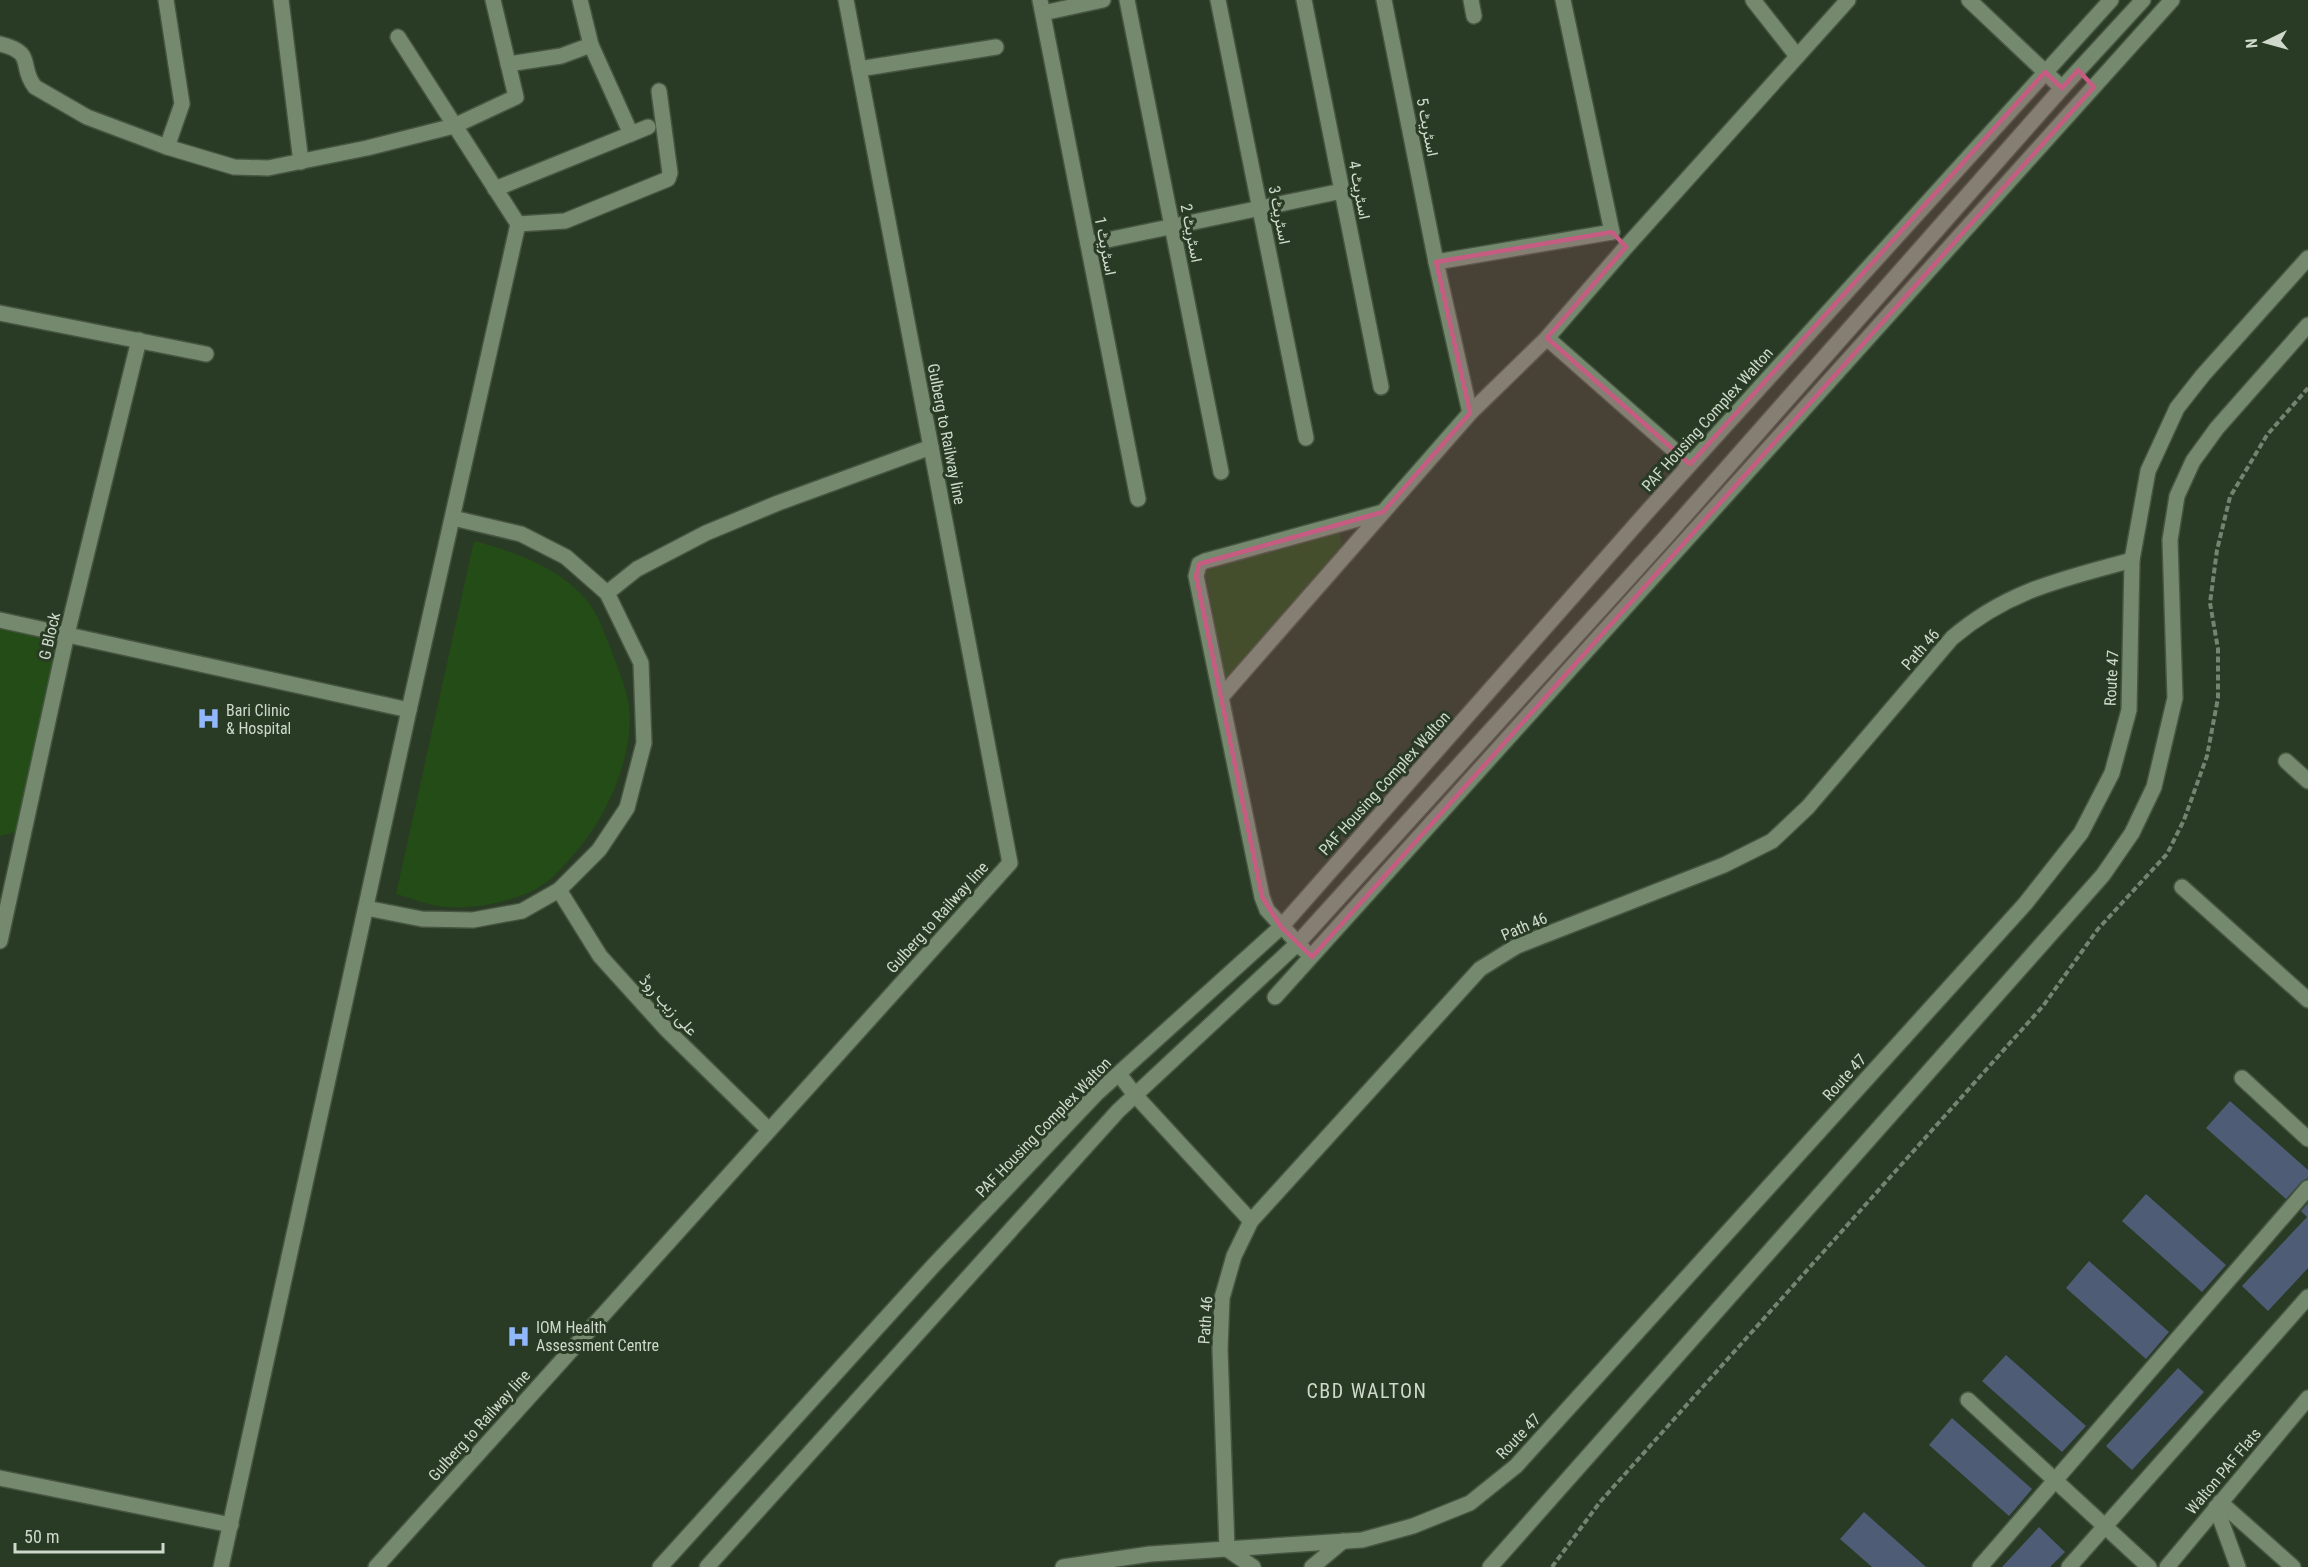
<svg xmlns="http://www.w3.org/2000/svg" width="2308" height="1567" font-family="'Roboto Condensed',Vazirmatn,sans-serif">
	<rect width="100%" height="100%" fill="#293b24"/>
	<g fill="#234c17">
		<path d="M 1338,529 L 1343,548 L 1225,680 L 1205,571 Z"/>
		<path d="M 474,541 C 515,552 560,567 588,602 C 598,614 604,633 610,647 C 617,666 627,688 629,708 C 634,758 606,818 574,854 C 561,869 548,884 530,892 C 505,903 472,909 445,907 C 429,906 412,898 396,894 Z"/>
		<path d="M 0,620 L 67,634 L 24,830 L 0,836 Z"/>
	</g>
	<g fill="#4e5c76">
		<path d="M 2230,1101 L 2308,1170 L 2308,1178 L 2301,1182 L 2286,1199 L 2206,1128 Z"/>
		<path d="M 2146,1194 L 2226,1265 L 2202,1292 L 2122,1221 Z"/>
		<path d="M 2308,1203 L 2308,1268 L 2268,1311 L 2242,1286 L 2307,1217 L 2301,1211 Z"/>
		<path d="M 2089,1261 L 2169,1332 L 2146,1359 L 2066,1288 Z"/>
		<path d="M 2006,1355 L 2086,1426 L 2062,1452 L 1982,1381 Z"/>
		<path d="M 2178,1368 L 2204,1392 L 2132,1470 L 2106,1446 Z"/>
		<path d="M 1952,1418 L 2032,1489 L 2009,1516 L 1929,1445 Z"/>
		<path d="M 1864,1512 L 1926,1567 L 1872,1567 L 1840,1539 Z"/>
		<path d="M 2039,1527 L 2065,1552 L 2050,1567 L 2002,1567 Z"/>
	</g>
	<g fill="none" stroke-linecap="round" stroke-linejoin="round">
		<defs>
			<g id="minor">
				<path d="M 166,0 L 182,104 L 167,147"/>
				<path d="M 281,0 L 301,162"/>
				<path d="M 580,0 L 591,45 L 631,134"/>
				<path d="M 1040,0 L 1138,499"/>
				<path d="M 1127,0 L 1221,472"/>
				<path d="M 1218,0 L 1306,438"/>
				<path d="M 1304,0 L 1381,387"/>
				<path d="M 1384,0 L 1436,262"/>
				<path d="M 1471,0 L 1474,16"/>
				<path d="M 1563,0 L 1612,232"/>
				<path d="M 1753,0 L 1797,56"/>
				<path d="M 1969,0 L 2062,88"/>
				<path d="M 1043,13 L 1103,0"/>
				<path d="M 398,37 L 518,224 L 409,710"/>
				<path d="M 0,44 C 37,53 18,66 35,87 L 87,117 L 167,147 L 234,167 L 268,168 L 367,148 L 454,126 L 516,97 L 493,0"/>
				<path d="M 508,64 L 561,56 L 591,45"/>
				<path d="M 859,69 L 996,47"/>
				<path d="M 495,189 L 648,127"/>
				<path d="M 518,224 L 565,221 L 668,179 L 670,173 L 659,91"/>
				<path d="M 1088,244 L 1342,191"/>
				<path d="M 0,313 L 206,354"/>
				<path d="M 1547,338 L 1690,464"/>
				<path d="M 1470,413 L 1436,262 L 1612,232"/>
				<path d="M 607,593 L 637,569 L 706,533 L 778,503 L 931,447"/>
				<path d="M 0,620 L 409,710 L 221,1567"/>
				<path d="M 1222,696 L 1470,413 L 1547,338 L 1626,247 L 1848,0"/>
				<path d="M 2286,761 L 2308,781"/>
				<path d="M 2182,887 L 2308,1000"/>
				<path d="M 559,890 L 600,956 L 667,1030 L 769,1130"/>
				<path d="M 366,908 L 422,919 L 473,920 L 522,911 L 559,890 L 599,850 L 627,808 L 644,743 L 641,663 L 607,593 L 566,557 L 521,534 L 453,518"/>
				<path d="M 0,941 L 67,634 L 139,340"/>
				<path d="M 1304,950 L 1267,910 L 1262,897 L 1196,576 L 1199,564 L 1205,561 L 1383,512"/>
				<path d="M 1275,997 L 2172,0"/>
				<path d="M 1119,1074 L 1135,1095 L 1251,1221"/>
				<path d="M 2242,1078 L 2308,1139"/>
				<path d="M 1968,1400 L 2149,1567"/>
				<path d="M 0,1478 L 231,1525"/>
				<path d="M 2220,1502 L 2293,1567"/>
				<path d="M 2216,1507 L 2238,1567"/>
				<path d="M 376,1567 L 1010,863 L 846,0"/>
				<path d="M 660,1567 L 934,1265 L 1096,1094 L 1281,927 L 1646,513 L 2111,0"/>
				<path d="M 707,1567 L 1118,1111 L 1297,944 L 1665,538 L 2062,88 L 2143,0"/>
				<path d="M 1063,1567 L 1150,1554 L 1362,1540 L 1413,1526 L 1470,1503 L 1516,1466 L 2025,904 L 2081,833 L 2112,773 L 2129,710 L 2132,560 L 2148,471 L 2177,408 L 2203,375 L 2308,258"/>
				<path d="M 1253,1567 L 1227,1549 L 1220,1349 L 1222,1298 L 1234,1256 L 1251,1221 L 1480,969 L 1517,946 L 1724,865 L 1772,841 L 1808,807 L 1952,638 C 2008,590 2063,579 2132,560"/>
				<path d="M 1312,1567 L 1343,1541"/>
				<path d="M 1490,1567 L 2103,875 L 2132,833 L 2154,787 L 2175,698 L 2170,540 L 2177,496 L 2193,461 L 2217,428 L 2308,325"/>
				<path d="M 1980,1567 L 2308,1188"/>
				<path d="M 2069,1567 L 2308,1297"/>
				<path d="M 2167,1567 L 2308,1398"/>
			</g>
		</defs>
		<use href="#minor" stroke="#465541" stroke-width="18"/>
		<path stroke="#758471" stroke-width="4" stroke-dasharray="6 3" stroke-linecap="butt" d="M 1552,1567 L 1600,1502 L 2043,1006 L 2098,929 L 2167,854 L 2184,820 L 2207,756 L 2218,698 L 2218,649 L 2210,603 L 2217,550 L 2230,497 L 2267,435 L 2308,388"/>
		<use href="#minor" stroke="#74896e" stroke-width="15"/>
	</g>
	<path fill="#c65c82" fill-opacity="0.2" stroke="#c65c82" stroke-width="4.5" stroke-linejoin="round" d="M 2078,70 L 2094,87 L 1312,957 L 1281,927 L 1262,897 L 1196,576 L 1199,564 L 1383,512 L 1470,413 L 1436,262 L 1612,232 L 1626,247 L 1547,338 L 1690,464 L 2045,72 L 2062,88 Z"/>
	<defs>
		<symbol id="hospital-bare" viewBox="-9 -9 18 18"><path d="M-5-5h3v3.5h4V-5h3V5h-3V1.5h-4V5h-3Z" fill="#91b8fd" stroke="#293b24" stroke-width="2.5" paint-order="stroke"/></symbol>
	</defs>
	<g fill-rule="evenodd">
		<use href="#hospital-bare" x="192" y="702" width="33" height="33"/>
		<use href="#hospital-bare" x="502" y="1320" width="33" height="33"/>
	</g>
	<g text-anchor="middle" stroke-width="6" stroke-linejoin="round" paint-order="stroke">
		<g font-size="16" fill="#ced9cb" stroke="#293b24">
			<text transform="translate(1428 127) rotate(79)" y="6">اسٹریٹ 5</text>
			<text transform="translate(1360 190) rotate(79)" y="6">اسٹریٹ 4</text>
			<text transform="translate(1280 215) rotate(79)" y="6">اسٹریٹ 3</text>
			<text transform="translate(1192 233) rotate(79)" y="6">اسٹریٹ 2</text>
			<text transform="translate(1106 246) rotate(79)" y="6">اسٹریٹ 1</text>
			<text transform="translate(1707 419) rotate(-48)" y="6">PAF Housing Complex Walton</text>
			<text transform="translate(947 434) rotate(79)" y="6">Gulberg to Railway line</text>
			<text transform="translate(49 636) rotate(-77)" y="6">G Block</text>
			<text transform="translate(1920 649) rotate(-49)" y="6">Path 46</text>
			<text transform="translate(2111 678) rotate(-87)" y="6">Route 47</text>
			<text transform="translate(1384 783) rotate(-48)" y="6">PAF Housing Complex Walton</text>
			<text transform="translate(937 917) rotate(-48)" y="6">Gulberg to Railway line</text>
			<text transform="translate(1524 926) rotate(-23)" y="6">Path 46</text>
			<text transform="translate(669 1005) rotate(47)" y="6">علی زیب روڈ</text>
			<text transform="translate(1844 1077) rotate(-48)" y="6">Route 47</text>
			<text transform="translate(1043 1127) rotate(-46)" y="6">PAF Housing Complex Walton</text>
			<text transform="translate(1205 1320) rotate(-86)" y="6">Path 46</text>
			<text transform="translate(479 1425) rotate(-48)" y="6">Gulberg to Railway line</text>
			<text transform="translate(1518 1436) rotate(-46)" y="6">Route 47</text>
			<text transform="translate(2223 1471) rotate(-50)" y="6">Walton PAF Flats</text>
		</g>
		<g font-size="16" fill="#ced9cb" stroke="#293b24" text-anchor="start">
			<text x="226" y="716">Bari Clinic<tspan x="226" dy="18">&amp; Hospital</tspan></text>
			<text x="536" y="1333">IOM Health<tspan x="536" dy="18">Assessment Centre</tspan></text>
		</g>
		<g font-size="20" letter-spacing="1.5" fill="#ced9cb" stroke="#293b24">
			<text x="1367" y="1398">CBD WALTON</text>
		</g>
	</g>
	<g transform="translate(2266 42) rotate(265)" stroke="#293b24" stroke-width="4.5" paint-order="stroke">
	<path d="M0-4.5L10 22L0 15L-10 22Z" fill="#ced9cb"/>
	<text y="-9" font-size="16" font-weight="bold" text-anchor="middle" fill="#ced9cb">N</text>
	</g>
	<path d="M15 1543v9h148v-9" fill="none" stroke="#ced9cb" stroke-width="3"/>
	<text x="24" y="1543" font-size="18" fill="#ced9cb" stroke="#293b24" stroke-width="4.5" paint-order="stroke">50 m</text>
</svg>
